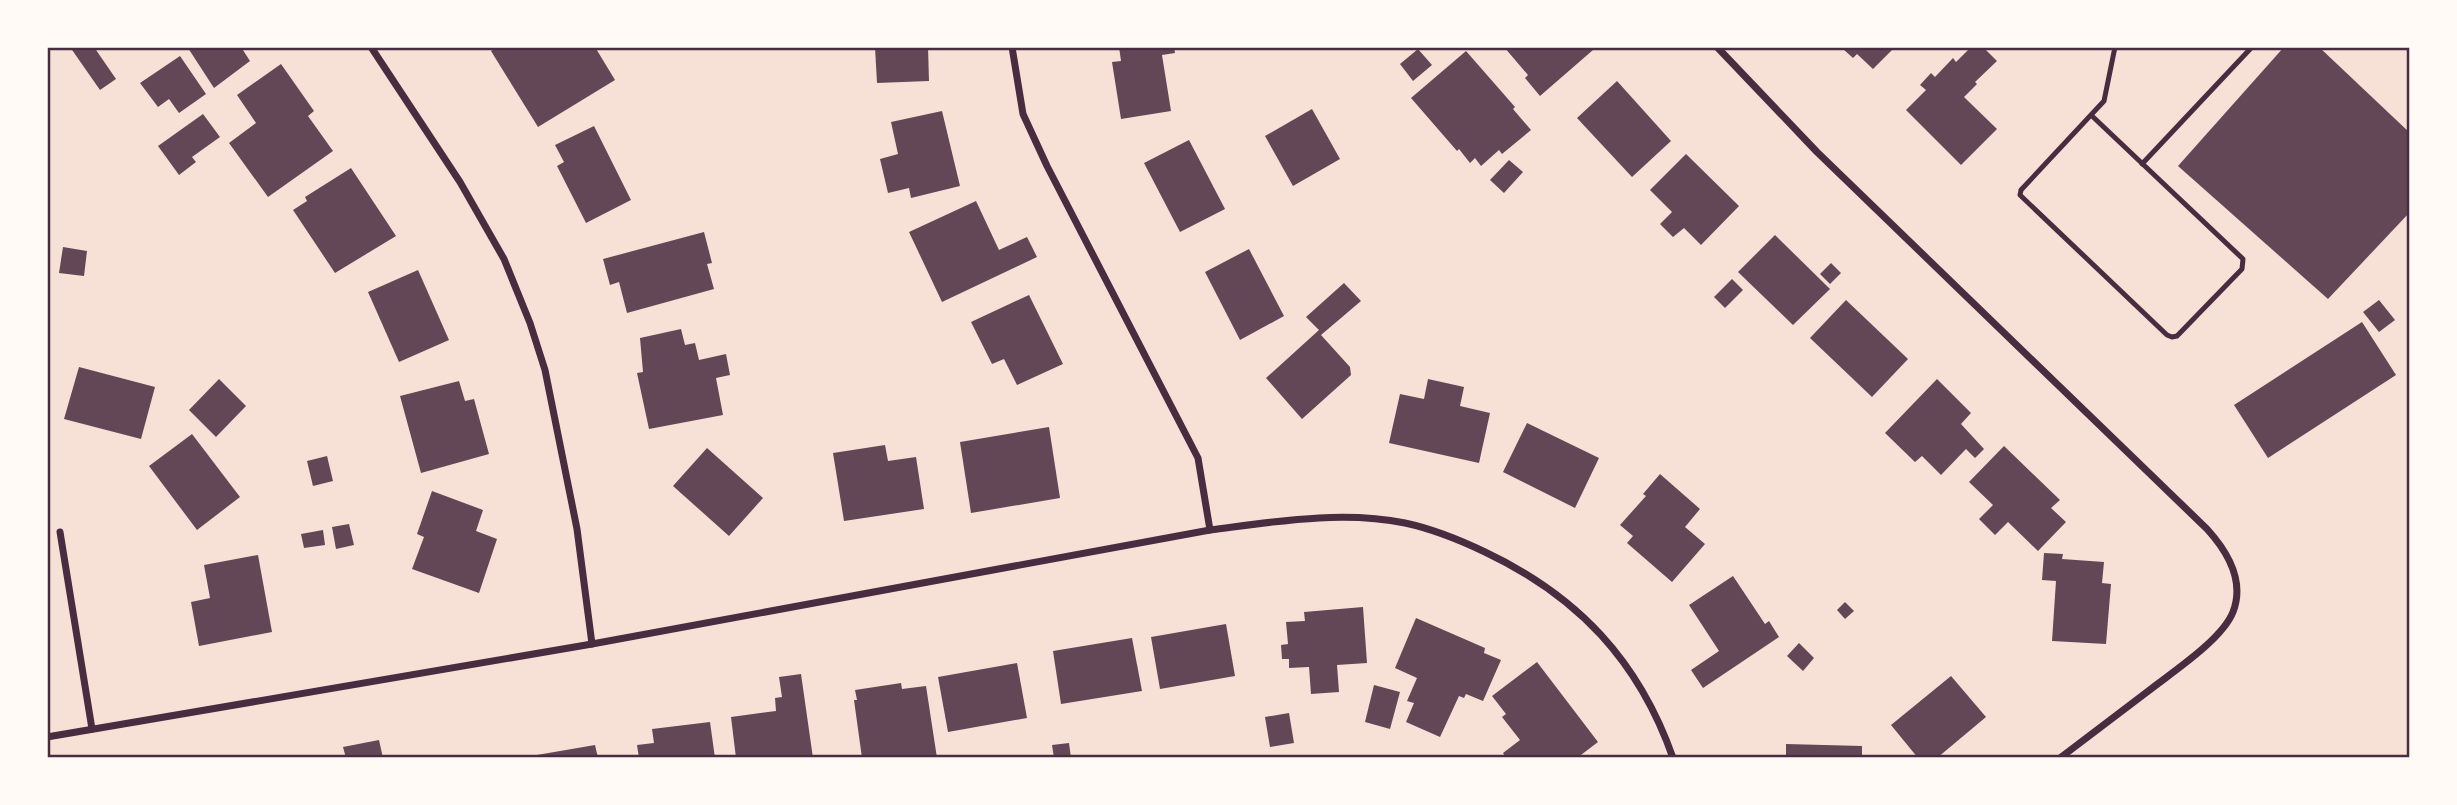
<svg xmlns="http://www.w3.org/2000/svg" width="2457" height="805" font-family="Jost,sans-serif">
	<rect width="100%" height="100%" fill="#f7e1d7"/>
	<g fill="#644757">
		<path d="M 70,47 L 94,47 L 116,79 L 100,90 Z"/>
		<path d="M 189,47 L 241,47 L 250,61 L 214,88 L 188,48 Z"/>
		<path d="M 497,47 L 595,47 L 615,80 L 538,127 L 491,51 Z"/>
		<path d="M 875,47 L 928,47 L 929,81 L 877,83 Z"/>
		<path d="M 1119,47 L 1174,47 L 1175,53 L 1162,55 L 1171,111 L 1121,119 L 1112,62 L 1121,61 Z"/>
		<path d="M 1504,47 L 1591,47 L 1593,50 L 1540,96 L 1525,78 L 1528,75 Z"/>
		<path d="M 1844,47 L 1895,47 L 1873,69 L 1857,54 L 1853,58 L 1843,49 Z"/>
		<path d="M 1971,47 L 1983,47 L 1997,61 L 1975,82 L 1977,84 L 1964,97 L 1997,129 L 1961,165 L 1906,110 L 1926,90 L 1920,85 L 1931,73 L 1935,77 L 1953,58 L 1956,62 Z"/>
		<path d="M 2284,47 L 2319,47 L 2410,133 L 2410,212 L 2328,299 L 2178,166 Z"/>
		<path d="M 1418,49 L 1432,65 L 1413,81 L 1400,64 Z"/>
		<path d="M 1466,51 L 1515,107 L 1513,109 L 1531,130 L 1502,154 L 1499,150 L 1481,166 L 1475,158 L 1470,163 L 1459,149 L 1457,151 L 1411,98 Z"/>
		<path d="M 180,56 L 206,94 L 179,113 L 169,99 L 158,107 L 140,83 Z"/>
		<path d="M 281,64 L 314,111 L 308,116 L 333,151 L 268,197 L 229,143 L 256,123 L 237,95 Z"/>
		<path d="M 1617,81 L 1671,141 L 1632,177 L 1577,118 Z"/>
		<path d="M 1312,109 L 1340,159 L 1293,186 L 1265,136 Z"/>
		<path d="M 942,111 L 960,186 L 911,198 L 909,188 L 888,193 L 880,159 L 898,154 L 891,122 Z"/>
		<path d="M 203,114 L 220,137 L 192,157 L 196,162 L 179,175 L 158,146 Z"/>
		<path d="M 594,126 L 631,200 L 586,223 L 557,166 L 564,162 L 555,145 Z"/>
		<path d="M 1189,140 L 1225,209 L 1180,232 L 1144,163 Z"/>
		<path d="M 1686,154 L 1739,206 L 1701,245 L 1684,228 L 1673,237 L 1660,224 L 1672,212 L 1650,190 Z"/>
		<path d="M 1509,160 L 1523,172 L 1504,193 L 1490,180 Z"/>
		<path d="M 351,168 L 396,236 L 335,273 L 293,210 L 307,201 L 305,197 Z"/>
		<path d="M 976,201 L 999,250 L 1027,237 L 1037,257 L 942,302 L 909,232 Z"/>
		<path d="M 704,232 L 712,263 L 707,264 L 714,289 L 627,313 L 619,282 L 610,285 L 603,259 Z"/>
		<path d="M 1775,235 L 1830,289 L 1793,325 L 1738,272 Z"/>
		<path d="M 63,247 L 87,251 L 84,276 L 59,273 Z"/>
		<path d="M 1249,249 L 1284,316 L 1240,340 L 1205,272 Z"/>
		<path d="M 1831,263 L 1841,273 L 1830,284 L 1820,274 Z"/>
		<path d="M 418,270 L 449,340 L 399,362 L 368,292 Z"/>
		<path d="M 1732,279 L 1743,290 L 1725,308 L 1714,297 Z"/>
		<path d="M 1344,283 L 1361,301 L 1321,335 L 1350,367 L 1351,375 L 1302,419 L 1266,378 L 1319,330 L 1306,317 Z"/>
		<path d="M 1029,295 L 1063,364 L 1017,385 L 1004,359 L 992,364 L 971,322 Z"/>
		<path d="M 1846,300 L 1908,359 L 1872,397 L 1810,338 Z"/>
		<path d="M 2379,300 L 2395,320 L 2379,332 L 2363,312 Z"/>
		<path d="M 2362,322 L 2396,375 L 2268,458 L 2234,405 Z"/>
		<path d="M 681,329 L 685,345 L 695,343 L 699,360 L 726,354 L 730,375 L 716,378 L 723,415 L 649,429 L 637,373 L 643,372 L 640,338 Z"/>
		<path d="M 79,367 L 155,387 L 141,439 L 64,419 Z"/>
		<path d="M 219,379 L 246,406 L 216,437 L 189,410 Z"/>
		<path d="M 1428,379 L 1464,387 L 1460,406 L 1490,413 L 1479,463 L 1389,443 L 1400,394 L 1424,399 Z"/>
		<path d="M 1937,379 L 1971,413 L 1961,424 L 1984,449 L 1975,458 L 1966,449 L 1941,475 L 1922,456 L 1915,462 L 1885,433 Z"/>
		<path d="M 459,381 L 465,401 L 474,399 L 489,454 L 421,473 L 400,396 Z"/>
		<path d="M 1527,423 L 1599,458 L 1575,508 L 1503,472 Z"/>
		<path d="M 1049,427 L 1060,498 L 971,513 L 960,442 Z"/>
		<path d="M 192,434 L 240,497 L 197,530 L 149,466 Z"/>
		<path d="M 885,445 L 888,461 L 916,457 L 924,509 L 844,521 L 833,453 Z"/>
		<path d="M 2004,446 L 2060,500 L 2051,508 L 2066,522 L 2038,551 L 2008,522 L 1995,535 L 1979,519 L 1993,505 L 1969,482 Z"/>
		<path d="M 707,448 L 763,498 L 729,536 L 673,486 Z"/>
		<path d="M 327,456 L 333,481 L 313,486 L 307,461 Z"/>
		<path d="M 1660,474 L 1700,509 L 1685,527 L 1705,544 L 1672,582 L 1627,543 L 1633,536 L 1620,525 L 1646,496 L 1643,494 Z"/>
		<path d="M 432,491 L 483,510 L 476,531 L 497,539 L 479,593 L 412,569 L 424,537 L 417,534 Z"/>
		<path d="M 349,524 L 354,545 L 336,549 L 332,527 Z"/>
		<path d="M 323,530 L 325,545 L 304,548 L 301,534 Z"/>
		<path d="M 2044,553 L 2063,554 L 2062,559 L 2104,562 L 2102,583 L 2111,584 L 2106,644 L 2052,641 L 2056,581 L 2042,580 Z"/>
		<path d="M 258,555 L 272,632 L 199,646 L 191,602 L 210,598 L 204,565 Z"/>
		<path d="M 1733,576 L 1765,624 L 1769,621 L 1779,637 L 1703,688 L 1691,670 L 1719,651 L 1689,605 Z"/>
		<path d="M 1845,602 L 1854,611 L 1845,619 L 1837,610 Z"/>
		<path d="M 1363,607 L 1367,663 L 1337,665 L 1339,692 L 1311,694 L 1309,667 L 1289,668 L 1289,659 L 1282,659 L 1281,645 L 1288,644 L 1286,622 L 1305,621 L 1304,612 Z"/>
		<path d="M 1416,618 L 1485,648 L 1484,653 L 1501,660 L 1483,701 L 1466,694 L 1464,698 L 1459,696 L 1440,737 L 1406,722 L 1414,703 L 1407,701 L 1417,678 L 1395,668 Z"/>
		<path d="M 1226,624 L 1235,676 L 1160,689 L 1151,637 Z"/>
		<path d="M 1132,638 L 1142,691 L 1061,704 L 1053,651 Z"/>
		<path d="M 1799,643 L 1814,658 L 1803,671 L 1787,656 Z"/>
		<path d="M 1537,662 L 1598,742 L 1577,758 L 1506,758 L 1503,753 L 1520,740 L 1502,717 L 1506,714 L 1492,696 Z"/>
		<path d="M 1017,663 L 1027,718 L 948,732 L 938,677 Z"/>
		<path d="M 801,674 L 813,758 L 736,758 L 731,717 L 776,711 L 775,698 L 782,697 L 779,677 Z"/>
		<path d="M 1951,676 L 1986,717 L 1937,758 L 1918,758 L 1891,725 Z"/>
		<path d="M 901,683 L 902,689 L 926,686 L 937,758 L 862,758 L 854,700 L 857,700 L 855,690 Z"/>
		<path d="M 1374,685 L 1400,692 L 1390,729 L 1365,722 Z"/>
		<path d="M 1289,713 L 1294,743 L 1270,747 L 1265,717 Z"/>
		<path d="M 710,722 L 715,758 L 639,758 L 637,745 L 654,743 L 652,729 Z"/>
		<path d="M 379,740 L 383,758 L 346,758 L 343,747 Z"/>
		<path d="M 1069,743 L 1071,758 L 1054,758 L 1052,745 Z"/>
		<path d="M 1786,744 L 1862,746 L 1862,758 L 1786,758 Z"/>
		<path d="M 595,745 L 598,758 L 531,758 L 531,756 Z"/>
	</g>
	<g fill="none" stroke-linecap="round" stroke-linejoin="round">
		<g stroke="#4a2c40" stroke-width="5">
			<path d="M 2091,115 L 2243,259 L 2242,269 L 2177,336 L 2172,337 L 2167,335 L 2020,195 L 2021,190 L 2104,101 L 2115,47"/>
			<path d="M 2142,164 L 2252,47"/>
		</g>
		<g stroke="#4a2c40" stroke-width="7">
			<path d="M 371,47 L 460,182 L 504,259 L 530,323 L 545,370 L 577,529 L 592,644"/>
			<path d="M 1012,47 L 1023,114 L 1047,166 L 1198,458 L 1210,530"/>
			<path d="M 1717,47 L 1817,152 L 2207,529 C 2227,551 2245,581 2233,612 C 2222,640 2171,673 2147,692 C 2118,714 2089,736 2060,758"/>
			<path d="M 60,532 L 92,729"/>
			<path d="M 47,737 L 592,644 L 1210,530 C 1273,522 1341,510 1405,523 C 1433,529 1460,540 1485,552 C 1578,596 1639,661 1673,758"/>
		</g>
	</g>
	<rect width="2457" height="805" fill="none" stroke="#fffaf5" stroke-width="98"/>
	<rect x="49" y="49" width="2359" height="707" fill="none" stroke="#4a2c40" stroke-width="2.5"/>
</svg>
